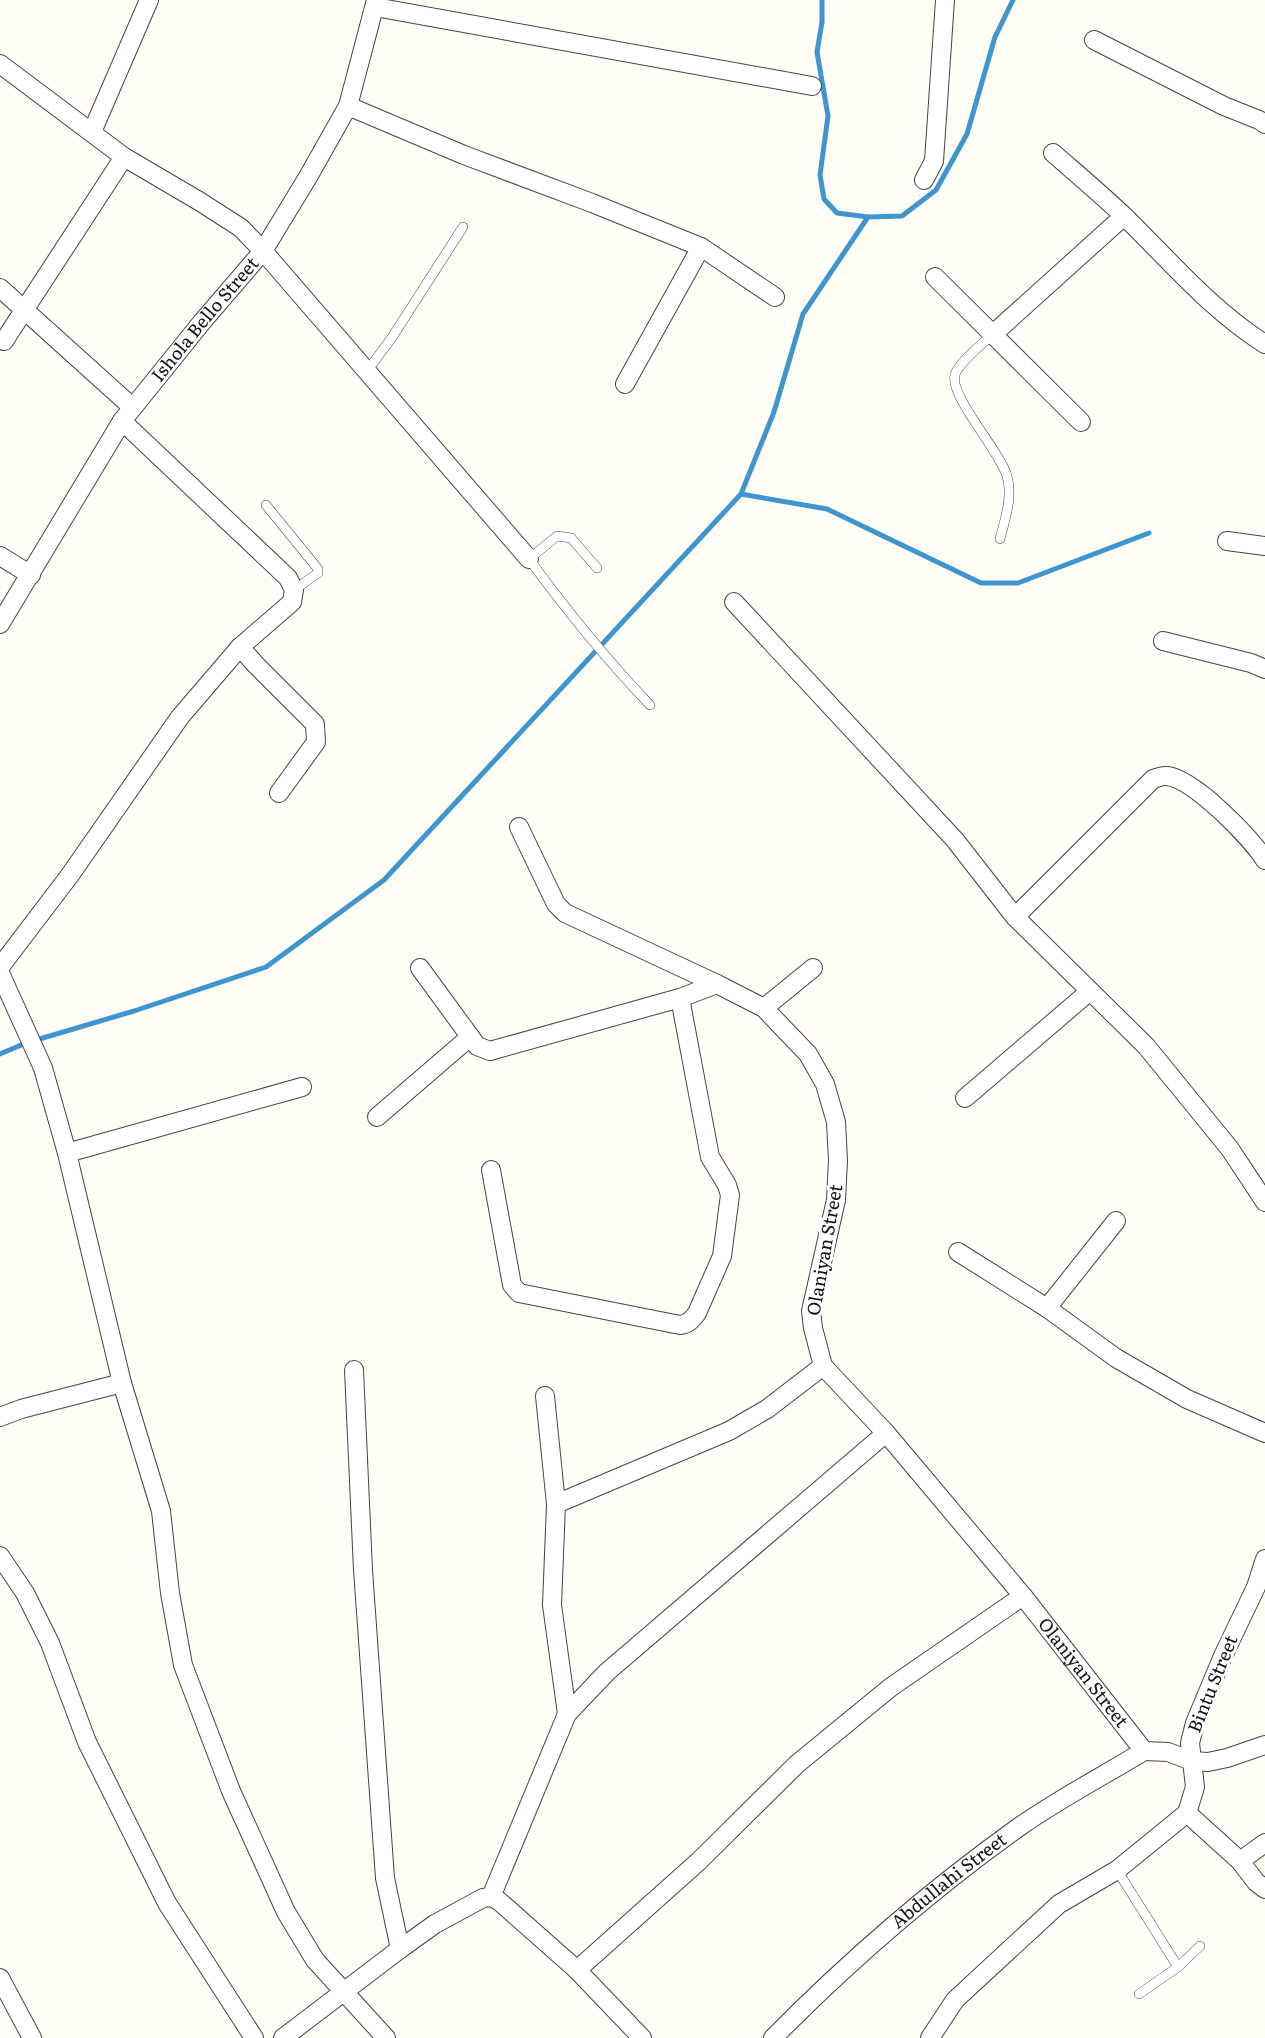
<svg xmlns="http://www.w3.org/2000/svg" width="1265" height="2038" font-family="Literata,serif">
	<rect width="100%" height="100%" fill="#fffdf5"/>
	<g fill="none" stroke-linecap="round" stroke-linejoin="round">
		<g stroke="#3f96cf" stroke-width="5">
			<path d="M 822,0 L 822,22 L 817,52 L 828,116 L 820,175 L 824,199 L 837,213 L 868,217"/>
			<path d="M 741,494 L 827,509 L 981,583 L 1018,583 L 1149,533"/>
			<path d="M 0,1054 L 26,1043 L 134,1011 L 266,967 L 384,880 L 741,494 L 774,412 L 803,314 L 868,217 L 902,216 L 936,190 L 967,134 L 995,37 L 1013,0"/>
		</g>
		<defs>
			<g id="lane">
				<path d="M 992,335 C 982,344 958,363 955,375 C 949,396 1000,451 1007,476 C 1013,497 1005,519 1000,539"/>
				<path d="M 367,371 L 391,339 L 463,227"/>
				<path d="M 266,505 L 318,569 L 318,573 L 294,590"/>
				<path d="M 597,568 L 571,538 L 557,536 L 529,559 C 567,611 606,659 650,705"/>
				<path d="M 1117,1870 L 1178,1967 L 1139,1994"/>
				<path d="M 1178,1967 L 1200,1946"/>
			</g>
			<g id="street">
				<path d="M 375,7 L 812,86"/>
				<path d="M 1094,40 L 1224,106 L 1259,120 L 1265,124"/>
				<path d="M 0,64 L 124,157 L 199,201 L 241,228 L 263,251 L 529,559"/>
				<path d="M 348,106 L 464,155 L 592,203 L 701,247 L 775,297"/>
				<path d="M 92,132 L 149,0"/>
				<path d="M 1053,153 C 1077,174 1102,195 1125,217 C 1170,261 1212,311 1265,344"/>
				<path d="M 924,180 L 934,161 L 945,0"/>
				<path d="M 935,277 L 1081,422"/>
				<path d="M 0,288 L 132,407"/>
				<path d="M 992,335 L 1124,216"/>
				<path d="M 4,341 L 124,157"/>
				<path d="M 625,384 L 701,247"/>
				<path d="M 1227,541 L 1265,546"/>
				<path d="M 0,556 L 31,575"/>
				<path d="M 734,602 L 955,840 L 1015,917 L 1146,1046 L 1230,1149 L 1265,1202"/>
				<path id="s1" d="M 0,624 L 122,421 L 202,322 L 263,251 L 308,177 L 348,106 L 376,0"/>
				<path d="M 1163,641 L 1251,663 L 1265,669"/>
				<path d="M 240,647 L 256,665 L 315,724 L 316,742 L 279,793"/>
				<path id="s2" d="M 519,827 L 556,904 L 565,913 L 717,984 L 764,1008 L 808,1054 L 825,1084 L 836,1122 L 838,1161 L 836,1200 L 811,1311 L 813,1328 L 823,1366 L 886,1433 L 1023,1596 L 1144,1751"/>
				<path d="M 1015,917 L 1153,779 C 1157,778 1163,775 1167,776 C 1194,779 1250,837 1265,860"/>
				<path d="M 0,967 L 70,875 L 180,717 L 240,647 L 292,602 L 294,590 L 288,578 L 122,421"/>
				<path d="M 420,968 L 477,1046 L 490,1051 L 680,998 L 717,984"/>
				<path d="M 0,973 L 43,1068 L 67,1153 L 122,1383 L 161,1511 L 170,1593 L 183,1665 L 231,1791 L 286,1912 L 315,1960 L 386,2038"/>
				<path d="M 764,1008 L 813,968"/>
				<path d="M 965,1098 L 1090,991"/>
				<path d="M 377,1117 L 470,1037"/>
				<path d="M 67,1153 L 302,1087"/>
				<path d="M 491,1170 L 512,1285 L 519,1293 L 680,1325 C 688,1324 692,1320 697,1313 L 722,1256 L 730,1195 L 727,1185 L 710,1157 L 680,998"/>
				<path d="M 958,1252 L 1047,1308 L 1116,1358 L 1187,1399 L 1265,1433"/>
				<path d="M 1047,1308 L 1116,1221"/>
				<path d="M 354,1370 L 363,1570 L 385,1878 L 400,1949"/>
				<path d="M 545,1396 L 556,1504 L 552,1605 L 567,1714"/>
				<path d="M 0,1417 L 21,1409 L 122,1383"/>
				<path d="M 556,1504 L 729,1431 L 767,1409 L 823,1366"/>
				<path d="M 0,1556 L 25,1593 L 50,1643 L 87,1742 L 167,1903 L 254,2038"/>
				<path d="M 1265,1559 L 1256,1587 L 1223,1656 L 1195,1723 L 1190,1743 L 1195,1787 L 1187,1813 L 1240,1861 L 1256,1882 L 1265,1889"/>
				<path d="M 1144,1751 L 1168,1752 L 1192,1761 L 1208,1762 L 1227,1758 L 1265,1745"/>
				<path d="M 1240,1861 L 1265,1843"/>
				<path d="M 491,1897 L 499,1901 L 577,1970 L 642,2038"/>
				<path d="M 577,1970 L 699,1861 L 797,1764 L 891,1687 L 1023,1596"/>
				<path d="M 0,1978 L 32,2038"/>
				<path d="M 283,2038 L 400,1949 L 435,1924 L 483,1898 L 491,1897 L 567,1714 L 607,1672 L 886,1433"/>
				<path id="s3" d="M 773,2038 C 849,1961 931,1890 1019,1827 C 1059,1799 1103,1776 1144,1751"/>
				<path d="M 930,2038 L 955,2000 L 1059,1904 L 1117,1870 L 1187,1813"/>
			</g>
		</defs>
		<use href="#lane" stroke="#444" stroke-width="10"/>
		<use href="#street" stroke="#444" stroke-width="20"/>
		<use href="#lane" stroke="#fff" stroke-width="9"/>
		<use href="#street" stroke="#fff" stroke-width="18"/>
	</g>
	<g text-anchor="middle" stroke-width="6" stroke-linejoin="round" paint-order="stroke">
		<g font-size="18" fill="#111" stroke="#fff">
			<text dy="6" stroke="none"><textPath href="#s1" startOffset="368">Ishola Bello Street</textPath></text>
			<text transform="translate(825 1250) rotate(-80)" y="6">Olaniyan Street</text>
			<text dy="6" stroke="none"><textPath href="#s2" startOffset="1107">Olaniyan Street</textPath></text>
			<text transform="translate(1213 1684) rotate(-68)" y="6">Bintu Street</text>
			<text dy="6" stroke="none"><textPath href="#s3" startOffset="236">Abdullahi Street</textPath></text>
		</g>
	</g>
</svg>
